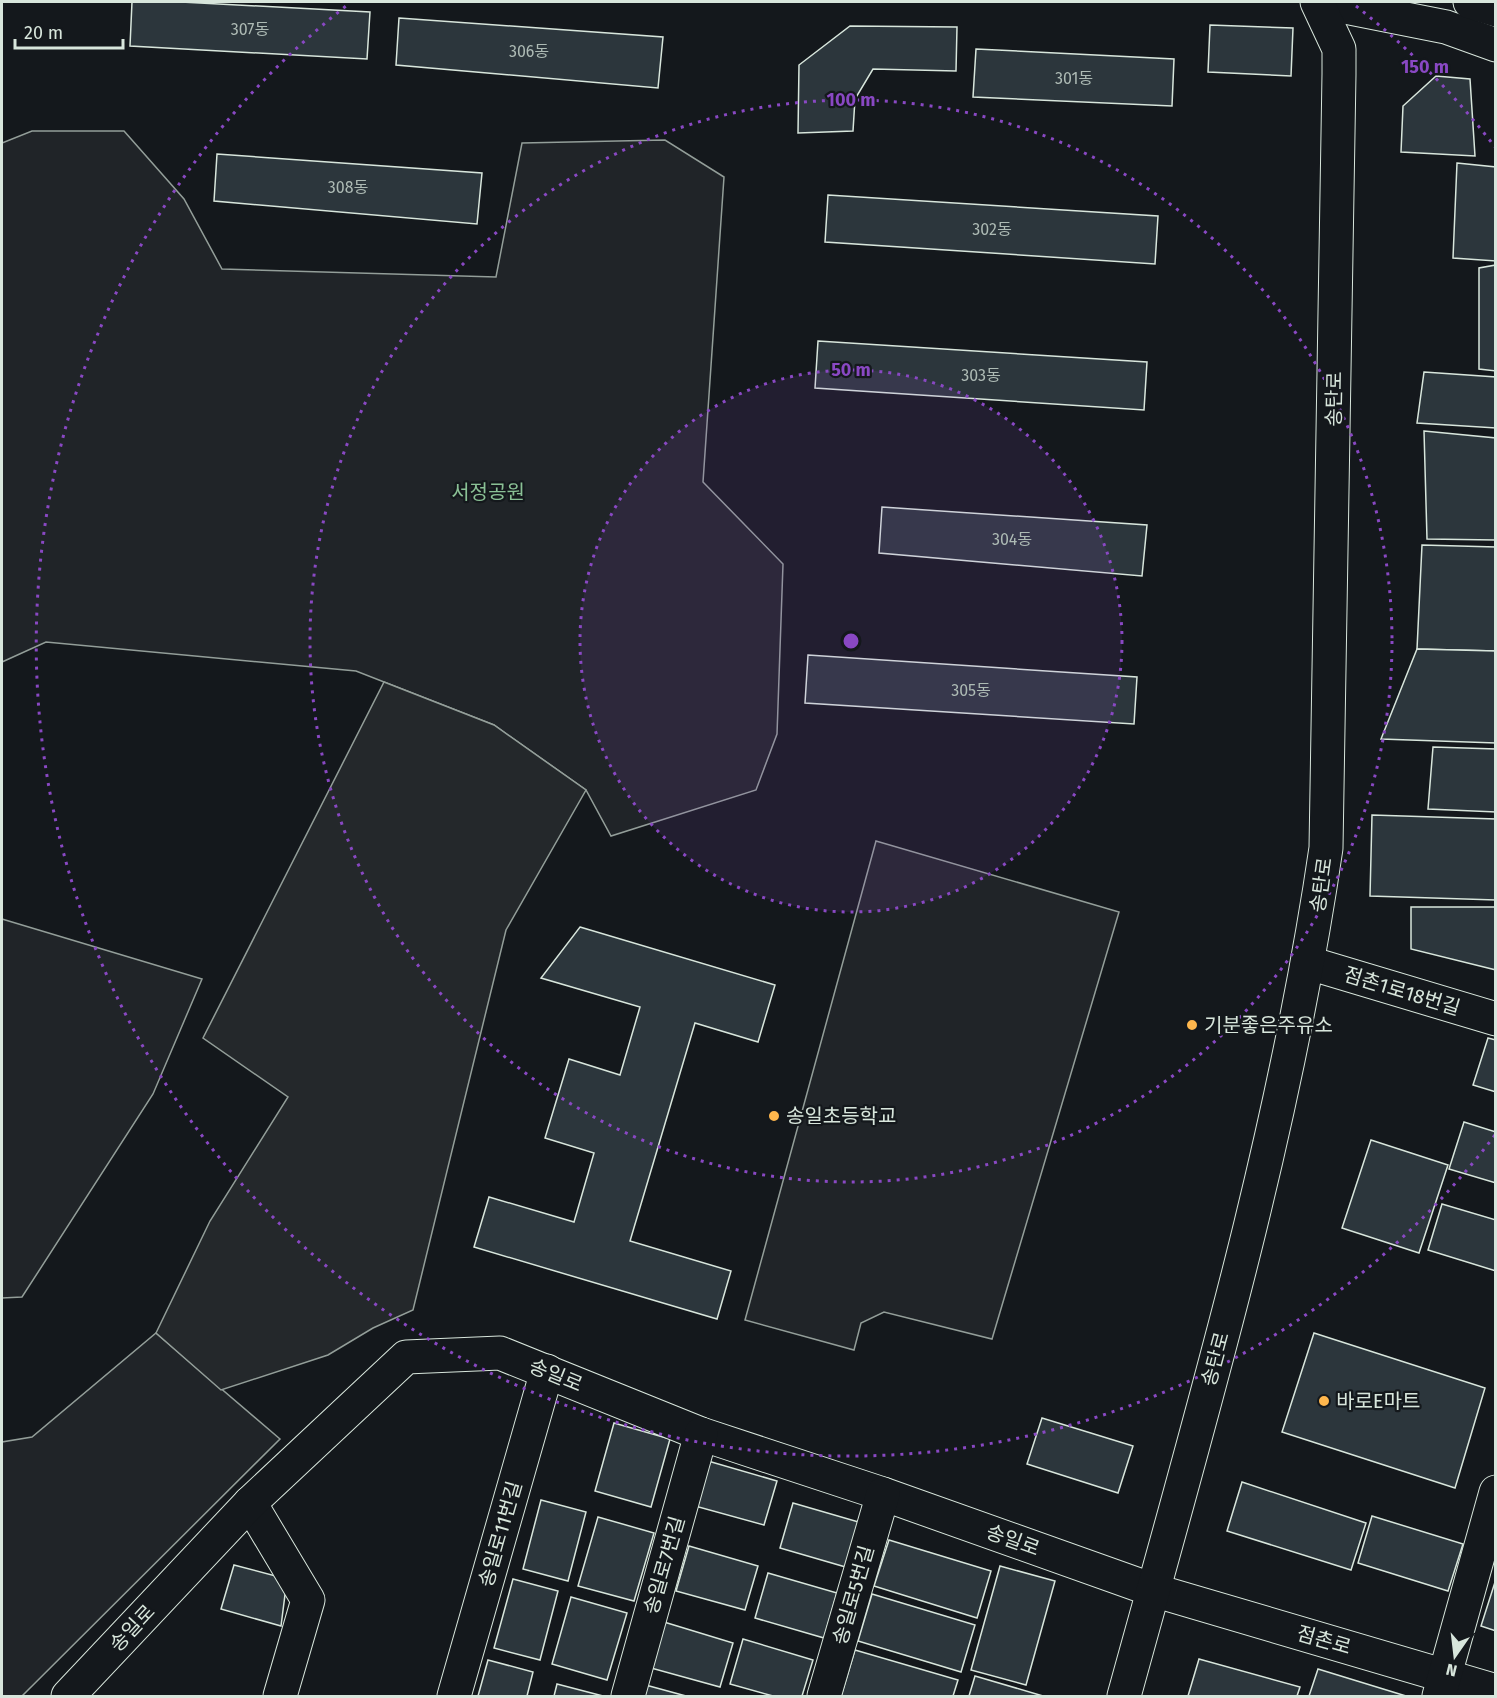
<svg xmlns="http://www.w3.org/2000/svg" width="1497" height="1698" font-family="'Fira Sans','Noto Sans KR',sans-serif">
	<rect width="100%" height="100%" fill="#14181c"/>
	<g fill="#202428" stroke="#939e99" stroke-width="1.5">
		<path d="M 32,131 L 124,131 L 184,199 L 222,269 L 496,277 L 522,143 L 665,140 L 724,177 L 703,482 L 783,564 L 777,734 L 756,790 L 611,836 L 586,790 L 494,725 L 356,671 L 46,642 L 2,662 L 2,143 Z"/>
		<path d="M 876,841 L 1119,912 L 992,1339 L 884,1312 L 861,1323 L 854,1350 L 745,1320 Z"/>
		<path d="M 2,919 L 202,979 L 153,1094 L 22,1297 L 2,1298 Z"/>
		<path d="M 156,1333 L 280,1439 L 22,1696 L 2,1696 L 2,1442 L 32,1437 Z"/>
	</g>
	<path fill="#24282b" stroke="#939e99" stroke-width="1.5" d="M 384,682 L 494,725 L 586,790 L 506,930 L 413,1310 L 373,1328 L 328,1355 L 221,1390 L 156,1333 L 210,1221 L 288,1097 L 203,1038 Z"/>
	<g fill="#2c363c" stroke="#d8e6dc" stroke-width="1.5">
		<path d="M 132,2 L 181,2 L 370,12 L 367,59 L 130,46 Z"/>
		<path d="M 399,18 L 663,37 L 658,88 L 396,65 Z"/>
		<path d="M 1210,25 L 1293,28 L 1291,76 L 1208,72 Z"/>
		<path d="M 850,26 L 957,27 L 956,71 L 873,69 L 855,99 L 853,131 L 798,133 L 799,65 Z"/>
		<path d="M 976,49 L 1174,59 L 1172,106 L 973,97 Z"/>
		<path d="M 1436,76 L 1470,79 L 1475,156 L 1401,152 L 1403,106 Z"/>
		<path d="M 217,154 L 482,173 L 477,224 L 214,201 Z"/>
		<path d="M 1457,163 L 1496,167 L 1496,261 L 1453,258 Z"/>
		<path d="M 828,195 L 1158,216 L 1155,264 L 825,242 Z"/>
		<path d="M 1496,265 L 1496,371 L 1479,369 L 1479,268 Z"/>
		<path d="M 818,341 L 1147,362 L 1144,410 L 815,388 Z"/>
		<path d="M 1424,372 L 1496,377 L 1496,428 L 1417,423 Z"/>
		<path d="M 1424,431 L 1496,438 L 1496,540 L 1427,539 Z"/>
		<path d="M 882,507 L 1147,525 L 1142,576 L 879,553 Z"/>
		<path d="M 1422,545 L 1496,547 L 1496,651 L 1417,649 Z"/>
		<path d="M 1417,649 L 1496,651 L 1496,743 L 1381,739 Z"/>
		<path d="M 808,655 L 1137,677 L 1134,724 L 805,703 Z"/>
		<path d="M 1433,747 L 1496,749 L 1496,812 L 1428,809 Z"/>
		<path d="M 1372,815 L 1496,819 L 1496,900 L 1370,896 Z"/>
		<path d="M 1411,907 L 1496,907 L 1496,970 L 1411,949 Z"/>
		<path d="M 580,927 L 775,985 L 758,1042 L 695,1023 L 630,1241 L 731,1271 L 717,1319 L 474,1247 L 489,1197 L 574,1222 L 594,1153 L 545,1138 L 569,1059 L 620,1075 L 640,1007 L 541,978 Z"/>
		<path d="M 1488,1038 L 1496,1040 L 1496,1092 L 1473,1085 Z"/>
		<path d="M 1464,1122 L 1496,1132 L 1496,1183 L 1449,1169 Z"/>
		<path d="M 1371,1140 L 1448,1165 L 1419,1253 L 1342,1228 Z"/>
		<path d="M 1442,1204 L 1496,1220 L 1496,1271 L 1428,1250 Z"/>
		<path d="M 1314,1333 L 1485,1388 L 1455,1488 L 1282,1432 Z"/>
		<path d="M 1042,1418 L 1133,1446 L 1118,1493 L 1027,1464 Z"/>
		<path d="M 614,1423 L 670,1439 L 651,1507 L 595,1491 Z"/>
		<path d="M 708,1461 L 777,1481 L 764,1525 L 695,1506 Z"/>
		<path d="M 1242,1482 L 1366,1523 L 1351,1570 L 1227,1531 Z"/>
		<path d="M 541,1500 L 586,1512 L 568,1581 L 523,1569 Z"/>
		<path d="M 793,1503 L 862,1523 L 849,1568 L 780,1548 Z"/>
		<path d="M 1372,1516 L 1463,1544 L 1448,1591 L 1358,1563 Z"/>
		<path d="M 598,1517 L 654,1533 L 634,1601 L 578,1586 Z"/>
		<path d="M 889,1540 L 991,1571 L 977,1618 L 874,1586 Z"/>
		<path d="M 689,1546 L 758,1566 L 745,1610 L 676,1591 Z"/>
		<path d="M 234,1565 L 287,1579 L 281,1626 L 221,1609 Z"/>
		<path d="M 1000,1566 L 1055,1581 L 1026,1685 L 971,1670 Z"/>
		<path d="M 768,1573 L 837,1593 L 824,1638 L 755,1618 Z"/>
		<path d="M 513,1579 L 558,1591 L 540,1660 L 494,1648 Z"/>
		<path d="M 1496,1579 L 1496,1631 L 1481,1626 Z"/>
		<path d="M 872,1594 L 975,1625 L 961,1672 L 858,1641 Z"/>
		<path d="M 571,1597 L 627,1613 L 607,1680 L 552,1664 Z"/>
		<path d="M 664,1622 L 733,1643 L 720,1687 L 651,1668 Z"/>
		<path d="M 743,1639 L 813,1660 L 802,1696 L 773,1696 L 730,1684 Z"/>
		<path d="M 855,1650 L 958,1680 L 953,1696 L 841,1696 Z"/>
		<path d="M 1199,1659 L 1300,1687 L 1297,1696 L 1188,1696 Z"/>
		<path d="M 488,1660 L 533,1672 L 527,1696 L 478,1696 Z"/>
		<path d="M 1318,1669 L 1406,1696 L 1309,1696 Z"/>
		<path d="M 975,1676 L 1043,1696 L 969,1696 Z"/>
		<path d="M 557,1684 L 603,1696 L 554,1696 Z"/>
		<path d="M 642,1684 L 686,1696 L 639,1696 Z"/>
	</g>
	<g fill="none" stroke-linecap="round" stroke-linejoin="round">
		<defs>
			<g id="street">
				<path d="M 1309,963 L 1496,1019"/>
				<path d="M 250,1503 L 308,1600 L 280,1696"/>
				<path d="M 68,1696 L 250,1503 L 406,1357 L 500,1353 L 701,1434 L 883,1494 L 1153,1590 L 1496,1691"/>
				<path d="M 454,1696 L 547,1371"/>
				<path d="M 628,1696 L 701,1434"/>
				<path d="M 824,1696 L 883,1494"/>
				<path d="M 1439,1696 L 1496,1492"/>
			</g>
			<g id="secondary">
				<path d="M 1320,2 L 1446,27 L 1496,45"/>
				<path d="M 1470,2 L 1496,10"/>
				<path d="M 1124,1696 C 1201,1416 1284,1136 1326,848 L 1339,74 L 1339,49 L 1317,2"/>
			</g>
		</defs>
		<use href="#street" stroke="#d8e6dc" stroke-width="35"/>
		<use href="#secondary" stroke="#d8e6dc" stroke-width="35"/>
		<use href="#street" stroke="#14181c" stroke-width="33"/>
		<use href="#secondary" stroke="#14181c" stroke-width="33"/>
	</g>
	<circle cx="851" cy="641" r="271" fill="#8948c3" fill-opacity=".12"/>
	<g fill="none" stroke="#8948c3" stroke-width="3" stroke-dasharray="3 6">
		<circle cx="851" cy="641" r="271"/>
		<circle cx="851" cy="641" r="541"/>
		<path d="M1495 1135A812 812 0 1 1 346 6M1356 6A812 812 0 0 1 1495 147"/>
	</g>
	<g fill="#ffb74d" stroke="#14181c" stroke-width="2">
		<circle cx="1192" cy="1025" r="6"/>
		<circle cx="774" cy="1116" r="6"/>
		<circle cx="1324" cy="1401" r="6"/>
	</g>
	<g text-anchor="middle" stroke-width="4.5" stroke-linejoin="round" paint-order="stroke">
		<g font-size="16" fill="#adbab4">
			<text x="250" y="35">307동</text>
			<text x="529" y="57">306동</text>
			<text x="1074" y="84">301동</text>
			<text x="348" y="193">308동</text>
			<text x="992" y="235">302동</text>
			<text x="981" y="381">303동</text>
			<text x="1012" y="545">304동</text>
			<text x="971" y="696">305동</text>
		</g>
		<g font-size="20" fill="#d8e6dc" stroke="#14181c">
			<text transform="translate(1334 399) rotate(-89)" y="7">송탄로</text>
			<text transform="translate(1321 885) rotate(-82)" y="7">송탄로</text>
			<text transform="translate(1402 991) rotate(17)" y="7">점촌1로18번길</text>
			<text transform="translate(1215 1359) rotate(-75)" y="7">송탄로</text>
			<text transform="translate(556 1375) rotate(22)" y="7">송일로</text>
			<text transform="translate(500 1534) rotate(-74)" y="7">송일로11번길</text>
			<text transform="translate(1013 1540) rotate(20)" y="7">송일로</text>
			<text transform="translate(664 1565) rotate(-74)" y="7">송일로7번길</text>
			<text transform="translate(853 1595) rotate(-74)" y="7">송일로5번길</text>
			<text transform="translate(132 1628) rotate(-47)" y="7">송일로</text>
			<text transform="translate(1324 1640) rotate(16)" y="7">점촌로</text>
		</g>
		<g font-size="20" fill="#8ac095" stroke="#14181c">
			<text x="488" y="499">서정공원</text>
		</g>
		<g font-size="20" fill="#d8e6dc" stroke="#14181c" text-anchor="start">
			<text x="1204" y="1032">기분좋은주유소</text>
			<text x="786" y="1123">송일초등학교</text>
			<text x="1336" y="1408">바로E마트</text>
		</g>
	</g>
	<circle cx="851" cy="641" r="9" fill="#8948c3" stroke="#14181c" stroke-width="3"/>
	<g font-size="18" text-anchor="middle" font-weight="bold" fill="#8948c3" stroke="#14181c" stroke-width="4.5" stroke-linejoin="round" paint-order="stroke">
		<text x="1425" y="73">150 m</text>
		<text x="851" y="106">100 m</text>
		<text x="851" y="376">50 m</text>
	</g>
	<rect width="1497" height="1698" fill="none" stroke="#d8e6dc" stroke-width="6"/>
	<g transform="translate(1455 1656) rotate(194)" stroke="#14181c" stroke-width="4.5" paint-order="stroke">
	<path d="M0-4.5L10 22L0 15L-10 22Z" fill="#d8e6dc"/>
	<text y="-9" font-size="16" font-weight="bold" text-anchor="middle" fill="#d8e6dc">N</text>
	</g>
	<path d="M15 39v9h108v-9" fill="none" stroke="#d8e6dc" stroke-width="3"/>
	<text x="24" y="39" font-size="18" fill="#d8e6dc" stroke="#14181c" stroke-width="4.5" paint-order="stroke">20 m</text>
</svg>
